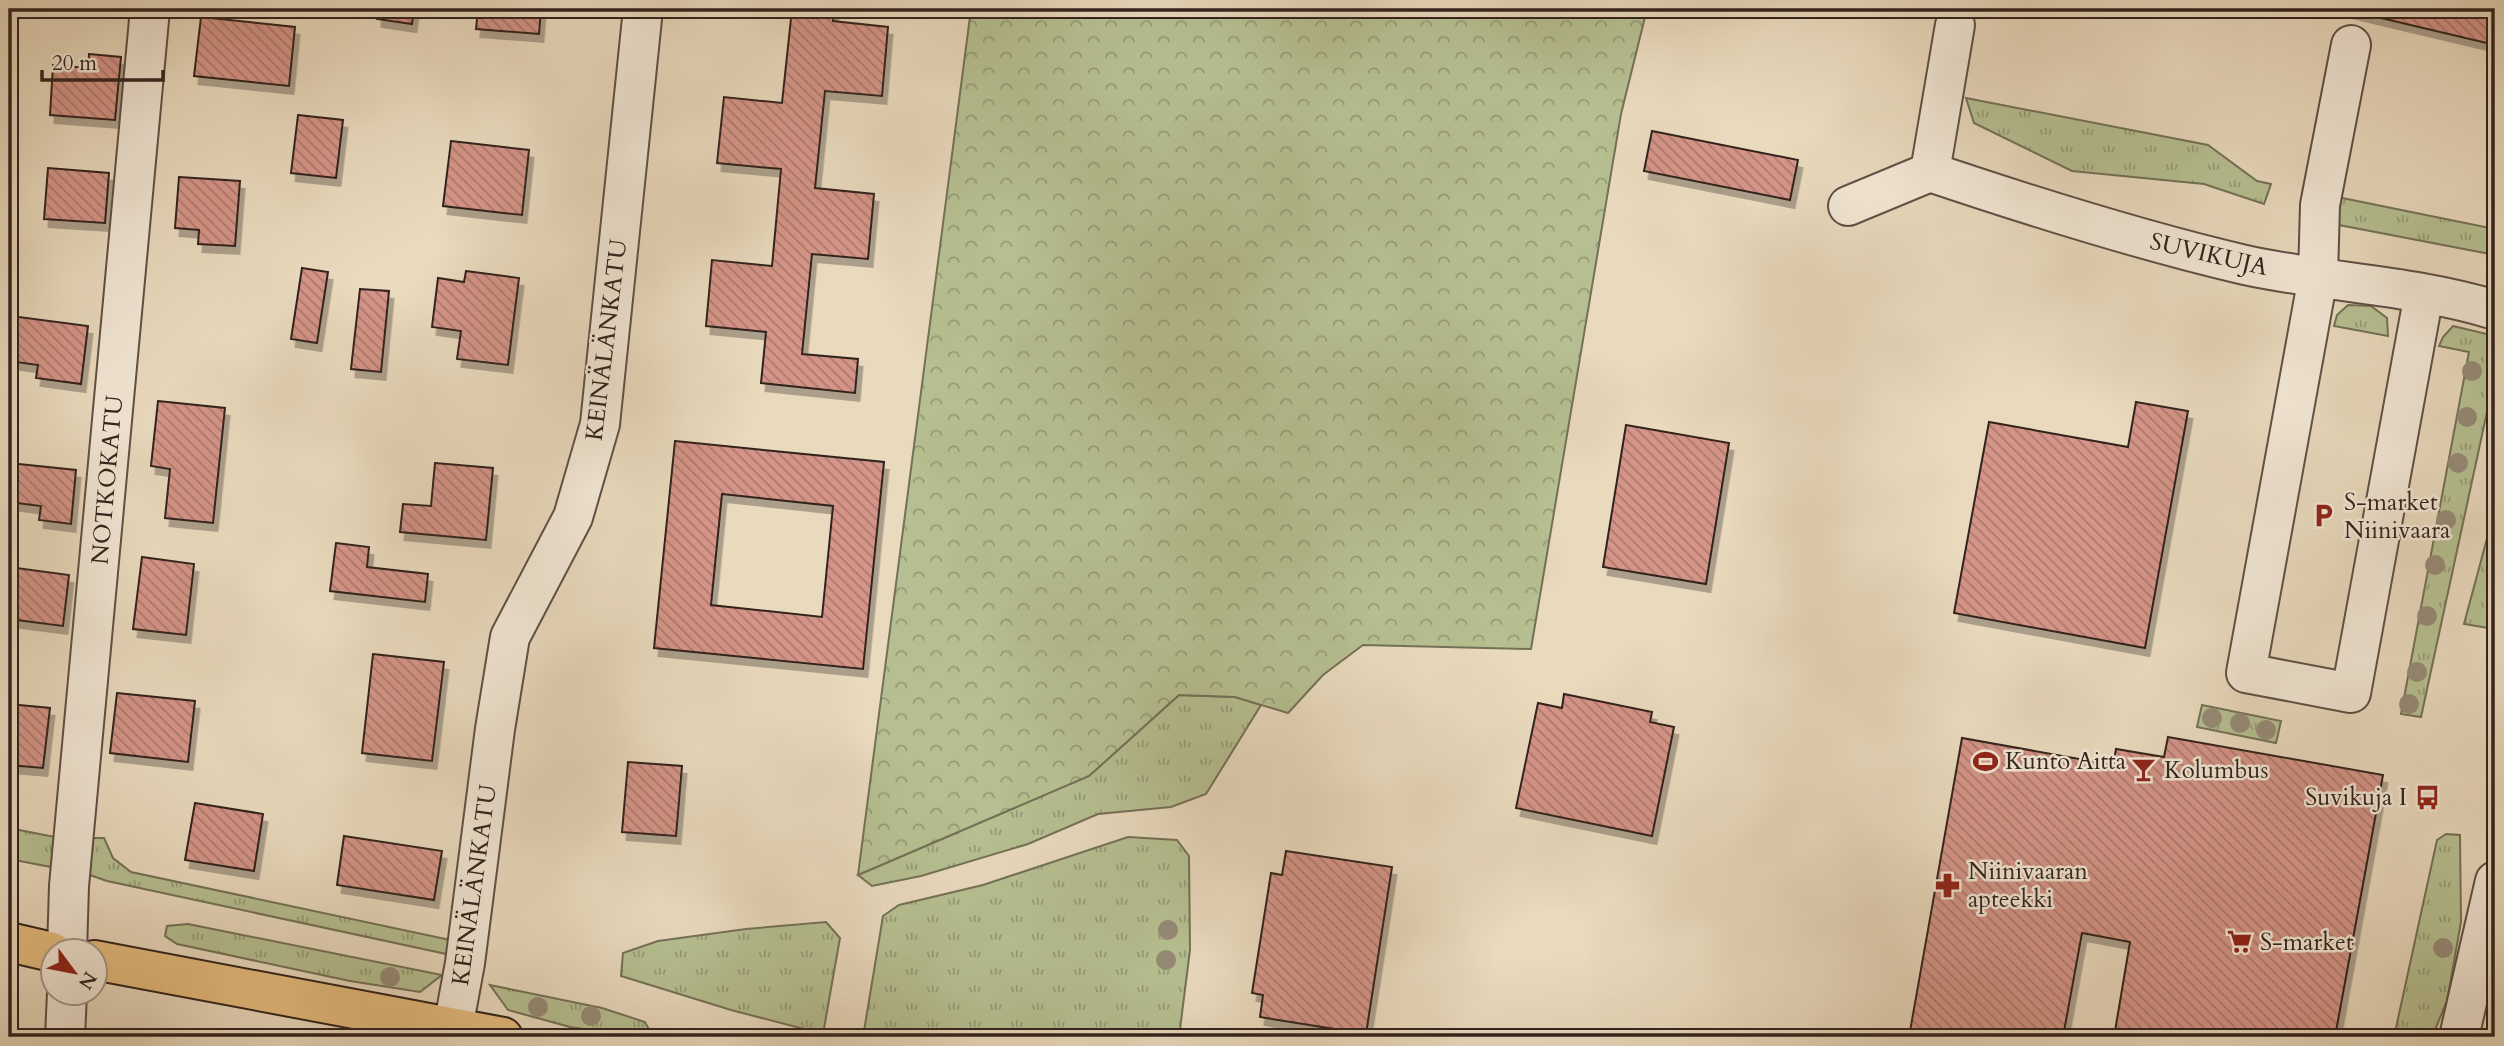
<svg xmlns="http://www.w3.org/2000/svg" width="2504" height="1046" font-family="Cardo,serif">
	<defs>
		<pattern id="grass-tufts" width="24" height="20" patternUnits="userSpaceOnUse" patternTransform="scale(1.75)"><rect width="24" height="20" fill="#b6bf91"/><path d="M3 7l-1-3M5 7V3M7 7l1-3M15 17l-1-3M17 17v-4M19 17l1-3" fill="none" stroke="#959b76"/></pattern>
		<pattern id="forest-crowns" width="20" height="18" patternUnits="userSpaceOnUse" patternTransform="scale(1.75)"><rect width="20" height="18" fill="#b6bf91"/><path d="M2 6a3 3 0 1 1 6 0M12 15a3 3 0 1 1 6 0" fill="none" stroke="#959b76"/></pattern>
		<pattern id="building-back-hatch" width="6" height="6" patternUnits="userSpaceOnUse" patternTransform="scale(1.75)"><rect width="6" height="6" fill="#d49487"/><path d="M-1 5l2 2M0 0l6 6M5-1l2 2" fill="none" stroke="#ad786e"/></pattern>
		<filter id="shadow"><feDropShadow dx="4.5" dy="8" stdDeviation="0" flood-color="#0004"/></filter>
	</defs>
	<rect width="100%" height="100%" fill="#e9d9bd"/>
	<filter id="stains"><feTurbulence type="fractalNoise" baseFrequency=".00286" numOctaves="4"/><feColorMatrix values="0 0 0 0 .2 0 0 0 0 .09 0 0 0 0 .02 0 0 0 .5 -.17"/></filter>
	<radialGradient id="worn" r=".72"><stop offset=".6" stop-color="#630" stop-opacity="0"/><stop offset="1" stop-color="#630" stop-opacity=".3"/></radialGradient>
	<g fill="url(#grass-tufts)" stroke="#747158" stroke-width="2">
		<path d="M 1966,98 L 2208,145 L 2257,181 L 2271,184 L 2264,204 L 2204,184 L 2072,171 L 1974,123 Z"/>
		<path d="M 2308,191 L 2495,229 L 2495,255 L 2334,224 Z"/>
		<path d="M 2348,305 L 2371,306 L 2387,318 L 2388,336 L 2334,326 L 2337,315 Z"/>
		<path d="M 2453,326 L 2495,336 L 2495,375 L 2421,717 L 2401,714 L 2469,352 L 2439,346 L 2443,337 Z"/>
		<path d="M 2493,516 L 2495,517 L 2495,629 L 2464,624 Z"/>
		<path d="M 1179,695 L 1235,697 L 1261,705 L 1206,794 L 1171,807 L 1098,814 L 1028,844 L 921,876 L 872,886 L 858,875 L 1089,776 Z"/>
		<path d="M 2202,705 L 2281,721 L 2276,743 L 2197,727 Z"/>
		<path d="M 9,828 L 55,837 L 51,867 L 9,859 Z"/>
		<path d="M 2446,834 L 2460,835 L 2461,922 L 2447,1001 L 2432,1037 L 2394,1037 L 2437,840 Z"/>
		<path d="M 1128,837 L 1177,840 L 1189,856 L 1190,950 L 1179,1037 L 863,1037 L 883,916 L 899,905 L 983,885 Z"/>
		<path d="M 91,838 L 104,838 L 113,858 L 131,872 L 455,941 L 451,955 L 107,881 L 87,874 Z"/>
		<path d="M 826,922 L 840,938 L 823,1034 L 731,1010 L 621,976 L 623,953 L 658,941 L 746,929 Z"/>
		<path d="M 188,924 L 442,975 L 420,992 L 350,981 L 177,944 L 165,936 L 167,926 Z"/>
		<path d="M 490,985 L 602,1008 L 645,1022 L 653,1037 L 636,1037 L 570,1027 L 508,1010 Z"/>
	</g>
	<path fill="url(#forest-crowns)" stroke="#747158" stroke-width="2" d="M 971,9 L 1647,9 L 1621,114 L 1531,649 L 1363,645 L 1323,675 L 1288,713 L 1235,697 L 1179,695 L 1089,776 L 858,875 Z"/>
	<g fill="url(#building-back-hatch)" stroke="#32231e" stroke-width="2" fill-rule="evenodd" filter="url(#shadow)">
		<path d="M 378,9 L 414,9 L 412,24 L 377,19 Z"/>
		<path d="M 478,9 L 541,9 L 539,34 L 476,29 Z"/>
		<path d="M 792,9 L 834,9 L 833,21 L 888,27 L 882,96 L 825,91 L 815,188 L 874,194 L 868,259 L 812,254 L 802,354 L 858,359 L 855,393 L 761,383 L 766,332 L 706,326 L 712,260 L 772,266 L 781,169 L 717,163 L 724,97 L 782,103 Z"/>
		<path d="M 2347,9 L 2495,9 L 2495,45 L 2347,10 Z"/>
		<path d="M 201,17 L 295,27 L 289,86 L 194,76 Z"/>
		<path d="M 89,54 L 121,57 L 115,120 L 50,115 L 53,65 L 88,68 Z"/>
		<path d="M 298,115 L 343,120 L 336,178 L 291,173 Z"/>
		<path d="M 1652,131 L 1798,160 L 1790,200 L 1644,171 Z"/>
		<path d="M 451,141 L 529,150 L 522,215 L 443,206 Z"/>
		<path d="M 48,168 L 109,173 L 105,223 L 44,219 Z"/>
		<path d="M 179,177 L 240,181 L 235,246 L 198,244 L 199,230 L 175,228 Z"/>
		<path d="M 302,268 L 328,272 L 317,343 L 291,339 Z"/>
		<path d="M 466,271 L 519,278 L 508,365 L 457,359 L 461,331 L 432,327 L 438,278 L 464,282 Z"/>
		<path d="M 360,289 L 389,291 L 381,372 L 351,369 Z"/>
		<path d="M 11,316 L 88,326 L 81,384 L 36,378 L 38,365 L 9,361 Z"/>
		<path d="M 158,401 L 225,408 L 213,523 L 165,518 L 170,469 L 151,466 Z"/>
		<path d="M 2136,402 L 2188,411 L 2145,648 L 1954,613 L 1989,422 L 2128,447 Z"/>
		<path d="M 1626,425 L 1729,443 L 1706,584 L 1603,567 Z"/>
		<path d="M 675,441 L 884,462 L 863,669 L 654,648 ZM 722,494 L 833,506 L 822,617 L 711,605 Z"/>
		<path d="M 9,463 L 76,470 L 71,524 L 39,520 L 41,506 L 9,502 Z"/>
		<path d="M 435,463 L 493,468 L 486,540 L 400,532 L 403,504 L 431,506 Z"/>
		<path d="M 336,543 L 369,547 L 367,567 L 428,574 L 425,602 L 330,591 Z"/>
		<path d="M 142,557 L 194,564 L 186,635 L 133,629 Z"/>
		<path d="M 9,567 L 69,575 L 63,626 L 9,619 Z"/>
		<path d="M 373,654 L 444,662 L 432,761 L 362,753 Z"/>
		<path d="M 117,693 L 195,701 L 188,762 L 110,753 Z"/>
		<path d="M 1564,694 L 1652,712 L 1650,722 L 1674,727 L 1652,836 L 1516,808 L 1538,703 L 1562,708 Z"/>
		<path d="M 9,704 L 50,708 L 43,768 L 9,765 Z"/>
		<path d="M 2168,737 L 2383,775 L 2335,1037 L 2114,1037 L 2130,942 L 2082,933 L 2063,1037 L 1909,1037 L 1962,738 L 2113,765 L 2116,749 L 2164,757 Z"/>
		<path d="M 628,762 L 682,766 L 676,836 L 622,832 Z"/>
		<path d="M 195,803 L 263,814 L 254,871 L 185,860 Z"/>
		<path d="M 344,836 L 442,851 L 434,900 L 337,885 Z"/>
		<path d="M 1286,851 L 1392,867 L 1366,1034 L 1260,1017 L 1263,995 L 1252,993 L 1271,873 L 1282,875 Z"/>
	</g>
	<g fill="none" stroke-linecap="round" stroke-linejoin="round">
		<defs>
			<g id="minor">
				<path d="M 2351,45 L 2320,205 L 2318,277 L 2246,673 L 2351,693 L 2424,294"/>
				<path d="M 1930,172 C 2034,207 2138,240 2245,265 C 2328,283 2414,285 2495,310"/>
				<path d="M 1930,172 L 1955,25"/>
				<path d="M 1848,206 L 1930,172"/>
				<path d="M 67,951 L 69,886 L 150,9"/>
				<path d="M 453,1028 L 465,963 L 495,729 L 510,637 L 573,517 L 600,424 L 643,9"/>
				<path d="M 65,1037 L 67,993"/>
				<path d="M 2459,1037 L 2495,881"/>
			</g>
			<g id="major">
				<path d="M 9,942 L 52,952"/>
				<path d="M 94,960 L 503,1037"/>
			</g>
		</defs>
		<use href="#minor" stroke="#605046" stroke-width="42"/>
		<use href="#major" stroke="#32231e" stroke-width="42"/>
		<use href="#minor" stroke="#f1e6d4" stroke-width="38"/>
		<use href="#major" stroke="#e4bc7e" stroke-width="38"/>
	</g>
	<g fill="#968a76">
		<circle cx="2472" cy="371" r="10"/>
		<circle cx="2467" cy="417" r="10"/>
		<circle cx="2458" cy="463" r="10"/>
		<circle cx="2446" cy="520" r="10"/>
		<circle cx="2435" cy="565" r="10"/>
		<circle cx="2427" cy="616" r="10"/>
		<circle cx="2417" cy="672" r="10"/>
		<circle cx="2409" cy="704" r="10"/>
		<circle cx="2212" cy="718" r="10"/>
		<circle cx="2240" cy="723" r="10"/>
		<circle cx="2266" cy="730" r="10"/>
		<circle cx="1168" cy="930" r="10"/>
		<circle cx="2443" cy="948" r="10"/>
		<circle cx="1166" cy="960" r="10"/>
		<circle cx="390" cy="977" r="10"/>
		<circle cx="538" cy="1007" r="10"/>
		<circle cx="591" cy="1016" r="10"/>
	</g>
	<defs>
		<symbol id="parking-bare" viewBox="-9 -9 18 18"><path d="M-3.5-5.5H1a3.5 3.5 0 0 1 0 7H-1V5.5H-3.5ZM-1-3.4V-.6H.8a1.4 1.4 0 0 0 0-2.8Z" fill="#8f2418" stroke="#f1e6d4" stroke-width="2.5" paint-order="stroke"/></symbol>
		<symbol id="stadium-bare" viewBox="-9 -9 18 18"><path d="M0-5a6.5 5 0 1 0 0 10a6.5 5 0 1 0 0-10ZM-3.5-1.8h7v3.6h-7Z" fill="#8f2418" stroke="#f1e6d4" stroke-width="2.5" paint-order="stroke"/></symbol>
		<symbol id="bar-bare" viewBox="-9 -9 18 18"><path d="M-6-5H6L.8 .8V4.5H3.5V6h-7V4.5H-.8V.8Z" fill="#8f2418" stroke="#f1e6d4" stroke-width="2.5" paint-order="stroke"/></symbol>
		<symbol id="bus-bare" viewBox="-9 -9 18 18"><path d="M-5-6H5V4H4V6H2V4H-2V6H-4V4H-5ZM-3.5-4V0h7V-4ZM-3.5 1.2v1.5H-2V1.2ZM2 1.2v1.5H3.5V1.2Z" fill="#8f2418" stroke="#f1e6d4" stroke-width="2.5" paint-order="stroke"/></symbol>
		<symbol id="pharmacy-bare" viewBox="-9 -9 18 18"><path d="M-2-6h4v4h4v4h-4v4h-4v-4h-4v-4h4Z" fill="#8f2418" stroke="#f1e6d4" stroke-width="2.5" paint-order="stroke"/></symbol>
		<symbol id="supermarket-bare" viewBox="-9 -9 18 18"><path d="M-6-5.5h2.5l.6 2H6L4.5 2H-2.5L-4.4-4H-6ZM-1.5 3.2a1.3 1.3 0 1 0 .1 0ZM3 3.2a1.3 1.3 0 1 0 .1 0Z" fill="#8f2418" stroke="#f1e6d4" stroke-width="2.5" paint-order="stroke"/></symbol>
	</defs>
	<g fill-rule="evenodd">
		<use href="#parking-bare" x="2306" y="498" width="35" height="35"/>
		<use href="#stadium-bare" x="1968" y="744" width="35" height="35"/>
		<use href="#bar-bare" x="2126" y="752" width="35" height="35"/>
		<use href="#bus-bare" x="2410" y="780" width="35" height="35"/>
		<use href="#pharmacy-bare" x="1930" y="868" width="35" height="35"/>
		<use href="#supermarket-bare" x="2222" y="924" width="35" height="35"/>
	</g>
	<g text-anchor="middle" stroke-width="5" stroke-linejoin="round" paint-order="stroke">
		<g font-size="24" fill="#32231e" stroke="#f1e6d4">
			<text transform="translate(2209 254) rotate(13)" y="8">SUVIKUJA</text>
			<text transform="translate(606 340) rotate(-83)" y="8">KEINÄLÄNKATU</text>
			<text transform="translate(107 480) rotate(-85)" y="8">NOTKOKATU</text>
			<text transform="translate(474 885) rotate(-82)" y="8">KEINÄLÄNKATU</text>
		</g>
		<g font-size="24" fill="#32231e" stroke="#f1e6d4" text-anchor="start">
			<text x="2344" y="510">S-market<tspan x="2344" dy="28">Niinivaara</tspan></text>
			<text x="2005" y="769">Kunto Aitta</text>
			<text x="2164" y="778">Kolumbus</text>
			<text x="2407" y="805" text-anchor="end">Suvikuja I</text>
			<text x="1968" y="879">Niinivaaran<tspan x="1968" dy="28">apteekki</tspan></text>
			<text x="2260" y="950">S-market</text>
		</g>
	</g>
	<rect width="2504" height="1046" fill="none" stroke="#e9d9bd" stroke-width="35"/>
	<rect x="10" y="10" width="2483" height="1025" fill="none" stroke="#32231e" stroke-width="3.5"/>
	<rect x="18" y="18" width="2469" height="1011" fill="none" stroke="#32231e" stroke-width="2"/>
	<g transform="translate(74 972) rotate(122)"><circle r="33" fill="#f1e6d4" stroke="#a5988b" stroke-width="2"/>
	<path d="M0-5L12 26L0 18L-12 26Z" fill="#8f2418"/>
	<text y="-10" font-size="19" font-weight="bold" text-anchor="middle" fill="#32231e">N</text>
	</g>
	<path d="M42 70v10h121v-10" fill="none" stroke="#32231e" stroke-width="3.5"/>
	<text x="52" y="70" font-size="21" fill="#32231e" stroke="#f1e6d4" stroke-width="5" paint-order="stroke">20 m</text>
	<rect width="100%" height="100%" filter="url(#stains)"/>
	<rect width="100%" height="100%" fill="url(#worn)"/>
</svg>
